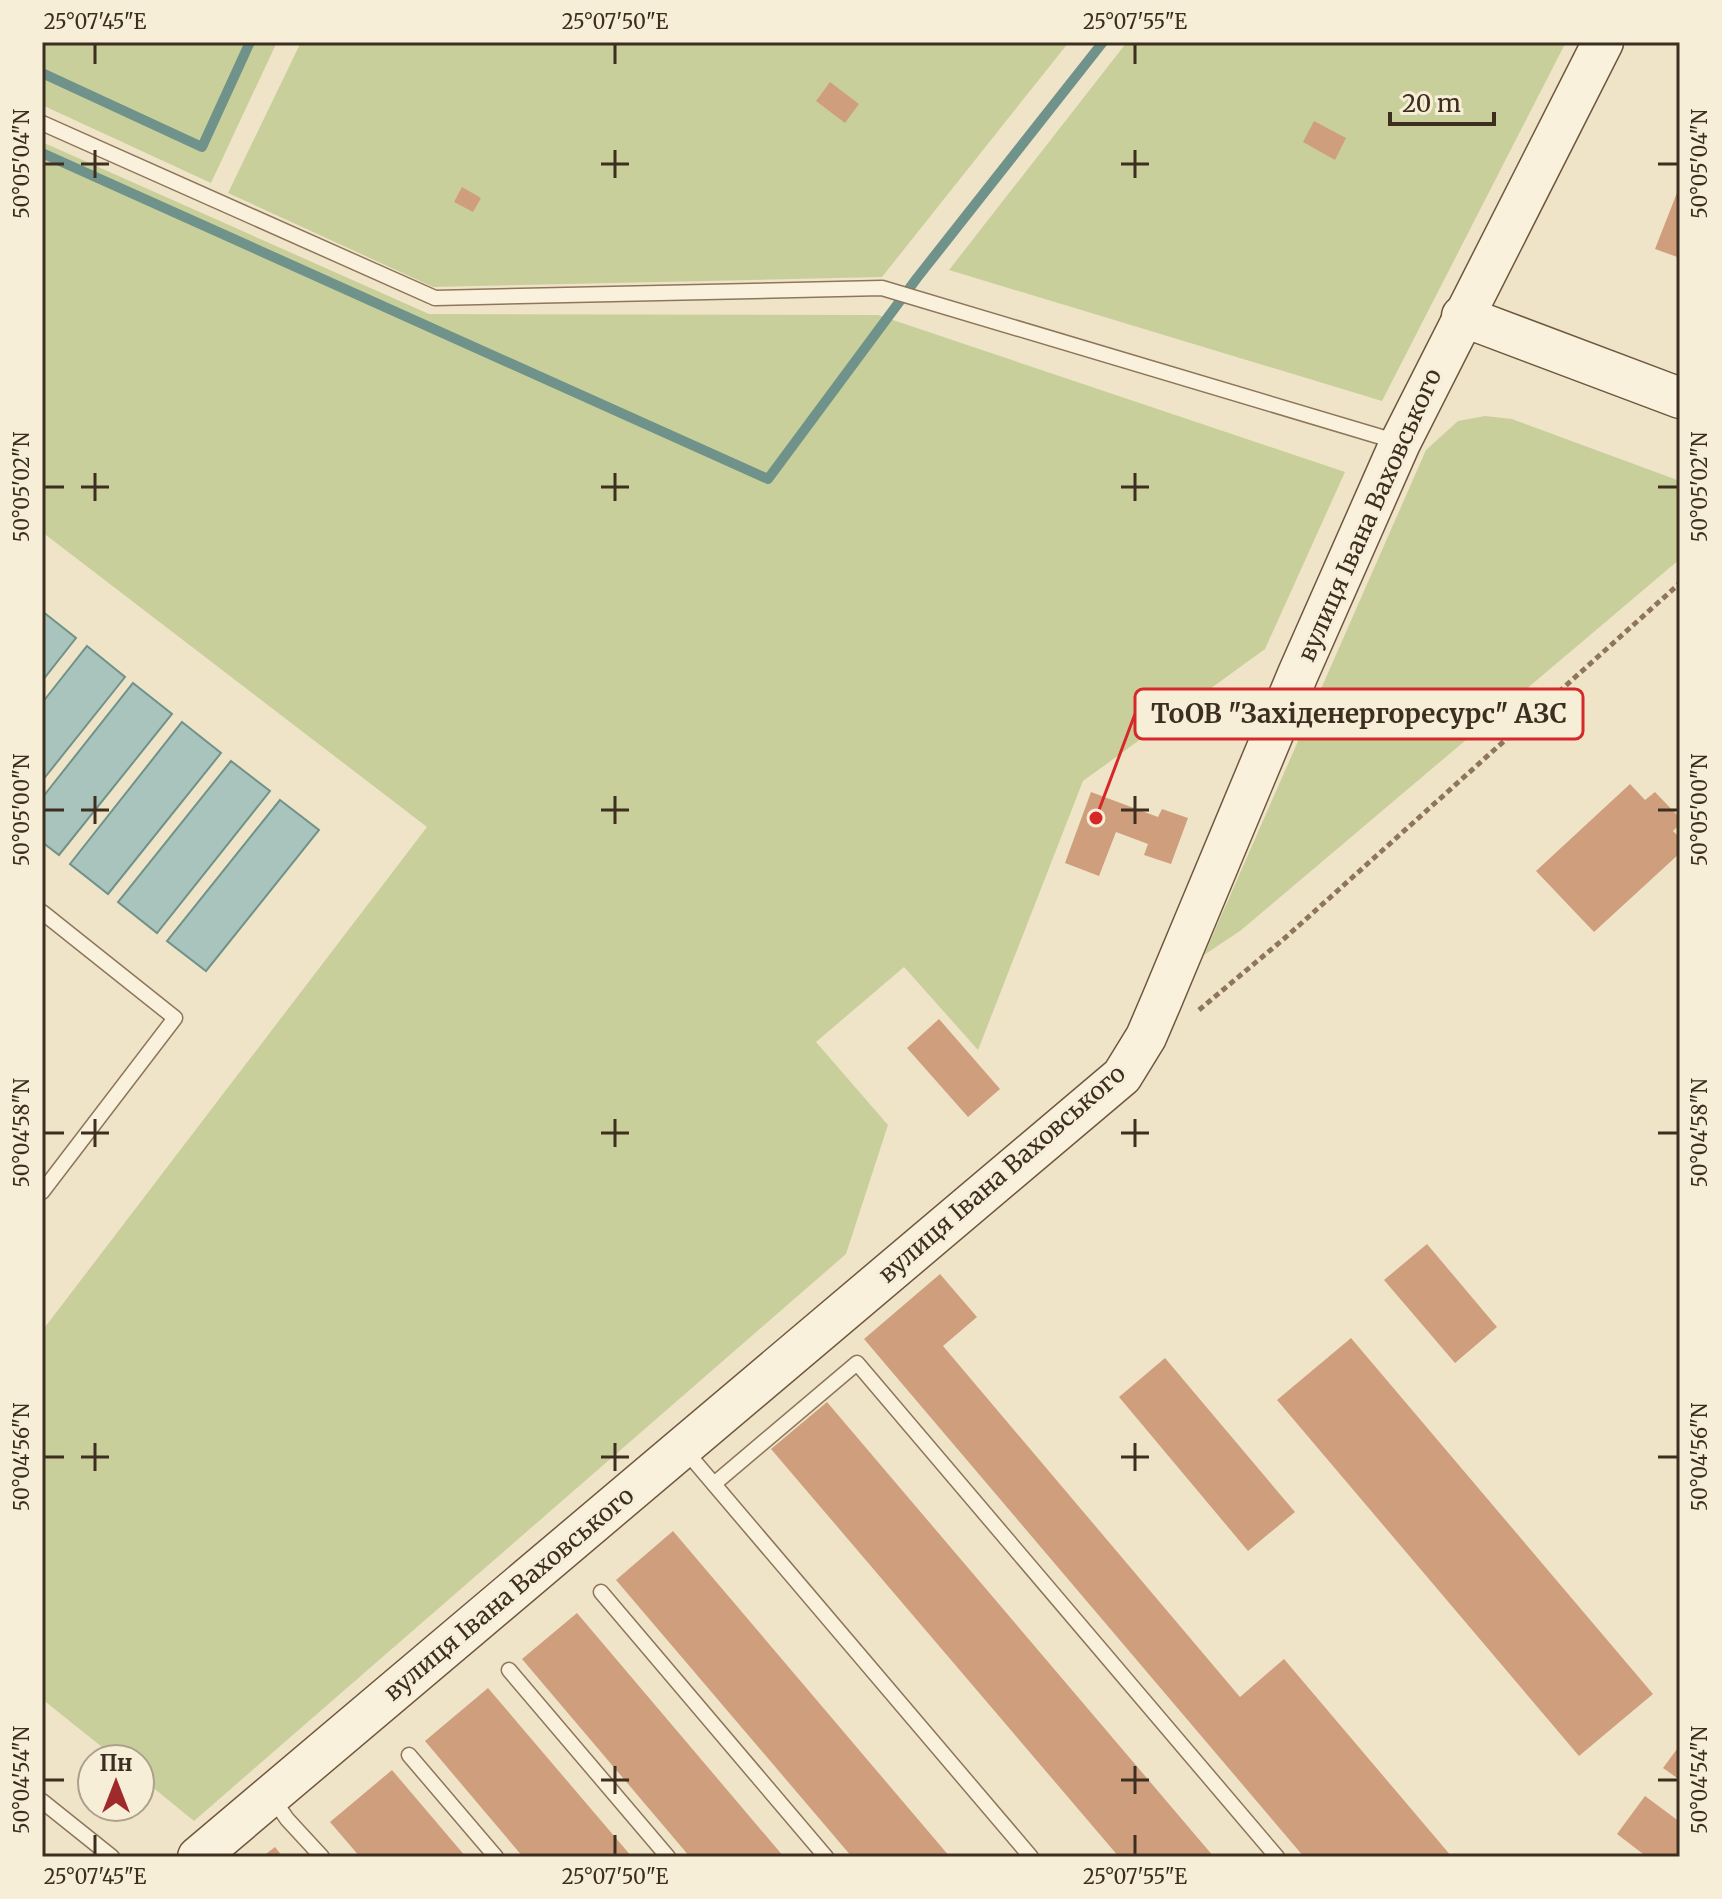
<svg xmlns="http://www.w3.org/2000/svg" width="1722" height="1899" font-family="Merriweather,serif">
	<rect width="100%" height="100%" fill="#f0e4c8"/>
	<g fill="#c9cf9b">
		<path d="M 42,42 L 277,42 L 211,183 L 42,105 Z"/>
		<path d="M 301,42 L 1069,42 L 882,277 L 433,287 L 228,193 Z"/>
		<path d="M 1127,42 L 1566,42 L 1382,401 L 949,270 Z"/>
		<path d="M 42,142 L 429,314 L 878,315 L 1345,472 L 1265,649 L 1083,781 L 978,1050 L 904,967 L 816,1042 L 888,1125 L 846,1254 L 194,1821 L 140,1777 L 140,1759 L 117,1759 L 42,1699 L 42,1331 L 427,827 L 42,532 Z"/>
		<path d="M 1485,416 L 1512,419 L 1680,481 L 1680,559 L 1240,931 L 1204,955 L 1426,450 L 1458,421 Z"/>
	</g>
	<g fill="#a9c4bc" stroke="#6f938a" stroke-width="2">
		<path d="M 42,611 L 76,638 L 42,681 Z"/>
		<path d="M 87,646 L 125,677 L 42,781 L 42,703 Z"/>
		<path d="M 133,683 L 172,714 L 59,855 L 42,842 L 42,798 Z"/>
		<path d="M 182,722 L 221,753 L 108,894 L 70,864 Z"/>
		<path d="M 231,761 L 270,791 L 157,933 L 118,902 Z"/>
		<path d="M 280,800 L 319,830 L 206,971 L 167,941 Z"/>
	</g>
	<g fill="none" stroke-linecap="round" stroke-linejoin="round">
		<g stroke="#6f938a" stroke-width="10">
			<path d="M 42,73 L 202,147 L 250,42"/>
			<path d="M 42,153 L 768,479 L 917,278 L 1103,42"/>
		</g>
	</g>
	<g fill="#cf9f7d">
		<path d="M 830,82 L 859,104 L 845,123 L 816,101 Z"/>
		<path d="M 1314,121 L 1346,138 L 1335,160 L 1303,142 Z"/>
		<path d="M 1680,185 L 1680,258 L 1655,249 Z"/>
		<path d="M 462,187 L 481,198 L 473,212 L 454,202 Z"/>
		<path d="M 1630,784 L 1645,800 L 1655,792 L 1680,818 L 1680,824 L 1673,831 L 1680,838 L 1680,853 L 1594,932 L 1536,871 Z"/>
		<path d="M 1091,792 L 1158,817 L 1162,809 L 1188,818 L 1171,864 L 1144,855 L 1148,844 L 1116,832 L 1099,876 L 1065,863 Z"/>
		<path d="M 939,1019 L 1000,1089 L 968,1117 L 907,1048 Z"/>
		<path d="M 1427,1244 L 1497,1327 L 1455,1363 L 1384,1280 Z"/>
		<path d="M 940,1274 L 977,1317 L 943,1346 L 1240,1697 L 1284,1659 L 1452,1857 L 1304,1857 L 864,1339 Z"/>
		<path d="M 1351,1338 L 1653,1694 L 1579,1756 L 1277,1400 Z"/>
		<path d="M 1165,1358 L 1295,1512 L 1248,1551 L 1119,1397 Z"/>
		<path d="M 827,1402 L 1214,1857 L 1119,1857 L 771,1449 Z"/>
		<path d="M 673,1531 L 950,1857 L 852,1857 L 616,1580 Z"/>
		<path d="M 577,1613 L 784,1857 L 690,1857 L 522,1659 Z"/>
		<path d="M 488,1688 L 632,1857 L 523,1857 L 425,1741 Z"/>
		<path d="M 1680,1745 L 1680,1780 L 1663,1768 Z"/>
		<path d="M 392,1770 L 466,1857 L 360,1857 L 330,1822 Z"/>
		<path d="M 1645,1796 L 1680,1822 L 1680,1857 L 1647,1857 L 1617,1834 Z"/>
		<path d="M 275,1847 L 283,1857 L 262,1857 Z"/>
	</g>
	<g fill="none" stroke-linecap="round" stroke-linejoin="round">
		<defs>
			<g id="lane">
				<path d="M 42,123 L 435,298 L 882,288 L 1398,442"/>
				<path d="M 42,912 L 175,1018 L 42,1192"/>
				<path d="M 684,1449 L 1031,1857"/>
				<path d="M 714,1484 L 857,1363 L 1277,1857"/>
				<path d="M 601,1592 L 826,1857"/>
				<path d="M 509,1670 L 668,1857"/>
				<path d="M 409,1755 L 496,1857"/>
				<path d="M 271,1796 L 287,1819 L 322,1857"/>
				<path d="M 42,1801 L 112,1857"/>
			</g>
			<g id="secondary">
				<path d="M 1462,316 L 1680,398"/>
				<path d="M 198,1857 L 1122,1076 L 1146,1037 L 1161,1002 L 1298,674 L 1400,443 L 1603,42"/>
			</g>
		</defs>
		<use href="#lane" stroke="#8d765c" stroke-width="17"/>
		<use href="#secondary" stroke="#6f573f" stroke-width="43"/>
		<path stroke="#8d765c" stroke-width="5" stroke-dasharray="6 4" stroke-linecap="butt" d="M 1199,1010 L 1286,937 L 1680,583"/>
		<use href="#lane" stroke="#faf1dc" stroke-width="14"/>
		<use href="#secondary" stroke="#faf1dc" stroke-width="40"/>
	</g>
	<path fill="none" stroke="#3d2e20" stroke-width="3" d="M 95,44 L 95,64M 615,44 L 615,64M 1135,44 L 1135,64M 95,150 L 95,178M 615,150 L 615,178M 1135,150 L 1135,178M 44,164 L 64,164M 81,164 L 109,164M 601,164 L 629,164M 1121,164 L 1149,164M 1658,164 L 1678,164M 95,473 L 95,501M 615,473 L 615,501M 1135,473 L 1135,501M 44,487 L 64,487M 81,487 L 109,487M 601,487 L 629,487M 1121,487 L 1149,487M 1658,487 L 1678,487M 95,796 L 95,824M 615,796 L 615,824M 1135,796 L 1135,824M 44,810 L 64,810M 81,810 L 109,810M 601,810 L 629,810M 1121,810 L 1149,810M 1658,810 L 1678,810M 95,1119 L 95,1147M 615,1119 L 615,1147M 1135,1119 L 1135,1147M 44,1133 L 64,1133M 81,1133 L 109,1133M 601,1133 L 629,1133M 1121,1133 L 1149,1133M 1658,1133 L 1678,1133M 95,1443 L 95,1471M 615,1443 L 615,1471M 1135,1443 L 1135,1471M 44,1457 L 64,1457M 81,1457 L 109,1457M 601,1457 L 629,1457M 1121,1457 L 1149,1457M 1658,1457 L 1678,1457M 615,1766 L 615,1794M 1135,1766 L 1135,1794M 44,1780 L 64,1780M 601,1780 L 629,1780M 1121,1780 L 1149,1780M 1658,1780 L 1678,1780M 95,1835 L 95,1855M 615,1835 L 615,1855M 1135,1835 L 1135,1855"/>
	<g text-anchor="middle" stroke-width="6" stroke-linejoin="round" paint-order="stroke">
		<g font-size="24" fill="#3d2e20" stroke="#f7eed8">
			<text transform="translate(1370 515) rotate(-66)" y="8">вулиця Івана Ваховського</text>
			<text transform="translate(1002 1174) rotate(-41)" y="8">вулиця Івана Ваховського</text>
			<text transform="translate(509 1594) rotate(-40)" y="8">вулиця Івана Ваховського</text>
		</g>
	</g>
	<path fill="none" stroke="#d62828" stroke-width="3" d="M1096 818L1135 714"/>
	<circle fill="#d62828" stroke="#f7eed8" stroke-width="3" cx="1096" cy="818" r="8"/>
	<rect fill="#f7eed8" stroke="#d62828" stroke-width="3" x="1135" y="689" width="448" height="50" rx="8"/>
	<g font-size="26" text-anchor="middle" font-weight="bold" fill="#3d2e20">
		<text x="1359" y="723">ТоОВ "Західенергоресурс" АЗС</text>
	</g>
	<rect width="1722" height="1899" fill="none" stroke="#f7eed8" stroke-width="88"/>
	<g transform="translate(116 1783)"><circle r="38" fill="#f7eed8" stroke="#ada18e" stroke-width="2"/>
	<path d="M0-6L14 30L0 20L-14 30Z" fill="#9e2a2b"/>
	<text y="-12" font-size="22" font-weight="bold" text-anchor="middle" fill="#3d2e20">Пн</text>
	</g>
	<path d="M1390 112v12h104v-12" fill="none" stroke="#3d2e20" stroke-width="4"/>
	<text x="1402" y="112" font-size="24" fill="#3d2e20" stroke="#f7eed8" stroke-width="6" paint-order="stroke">20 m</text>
	<rect x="44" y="44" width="1634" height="1811" fill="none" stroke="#3d2e20" stroke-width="3"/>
	<g font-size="20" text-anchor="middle" fill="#3d2e20">
		<text x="95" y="29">25°07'45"E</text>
		<text x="615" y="29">25°07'50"E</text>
		<text x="1135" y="29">25°07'55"E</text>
		<text transform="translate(22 164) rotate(-90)" y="7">50°05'04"N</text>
		<text transform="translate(1700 164) rotate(-90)" y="7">50°05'04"N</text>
		<text transform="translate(22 487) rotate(-90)" y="7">50°05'02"N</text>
		<text transform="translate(1700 487) rotate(-90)" y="7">50°05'02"N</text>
		<text transform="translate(22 810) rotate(-90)" y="7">50°05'00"N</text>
		<text transform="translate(1700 810) rotate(-90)" y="7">50°05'00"N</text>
		<text transform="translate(22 1133) rotate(-90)" y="7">50°04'58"N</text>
		<text transform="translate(1700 1133) rotate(-90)" y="7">50°04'58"N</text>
		<text transform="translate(22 1457) rotate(-90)" y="7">50°04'56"N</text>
		<text transform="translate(1700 1457) rotate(-90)" y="7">50°04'56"N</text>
		<text transform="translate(22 1780) rotate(-90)" y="7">50°04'54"N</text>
		<text transform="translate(1700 1780) rotate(-90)" y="7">50°04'54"N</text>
		<text x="95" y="1884">25°07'45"E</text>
		<text x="615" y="1884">25°07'50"E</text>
		<text x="1135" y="1884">25°07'55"E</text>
	</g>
</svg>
